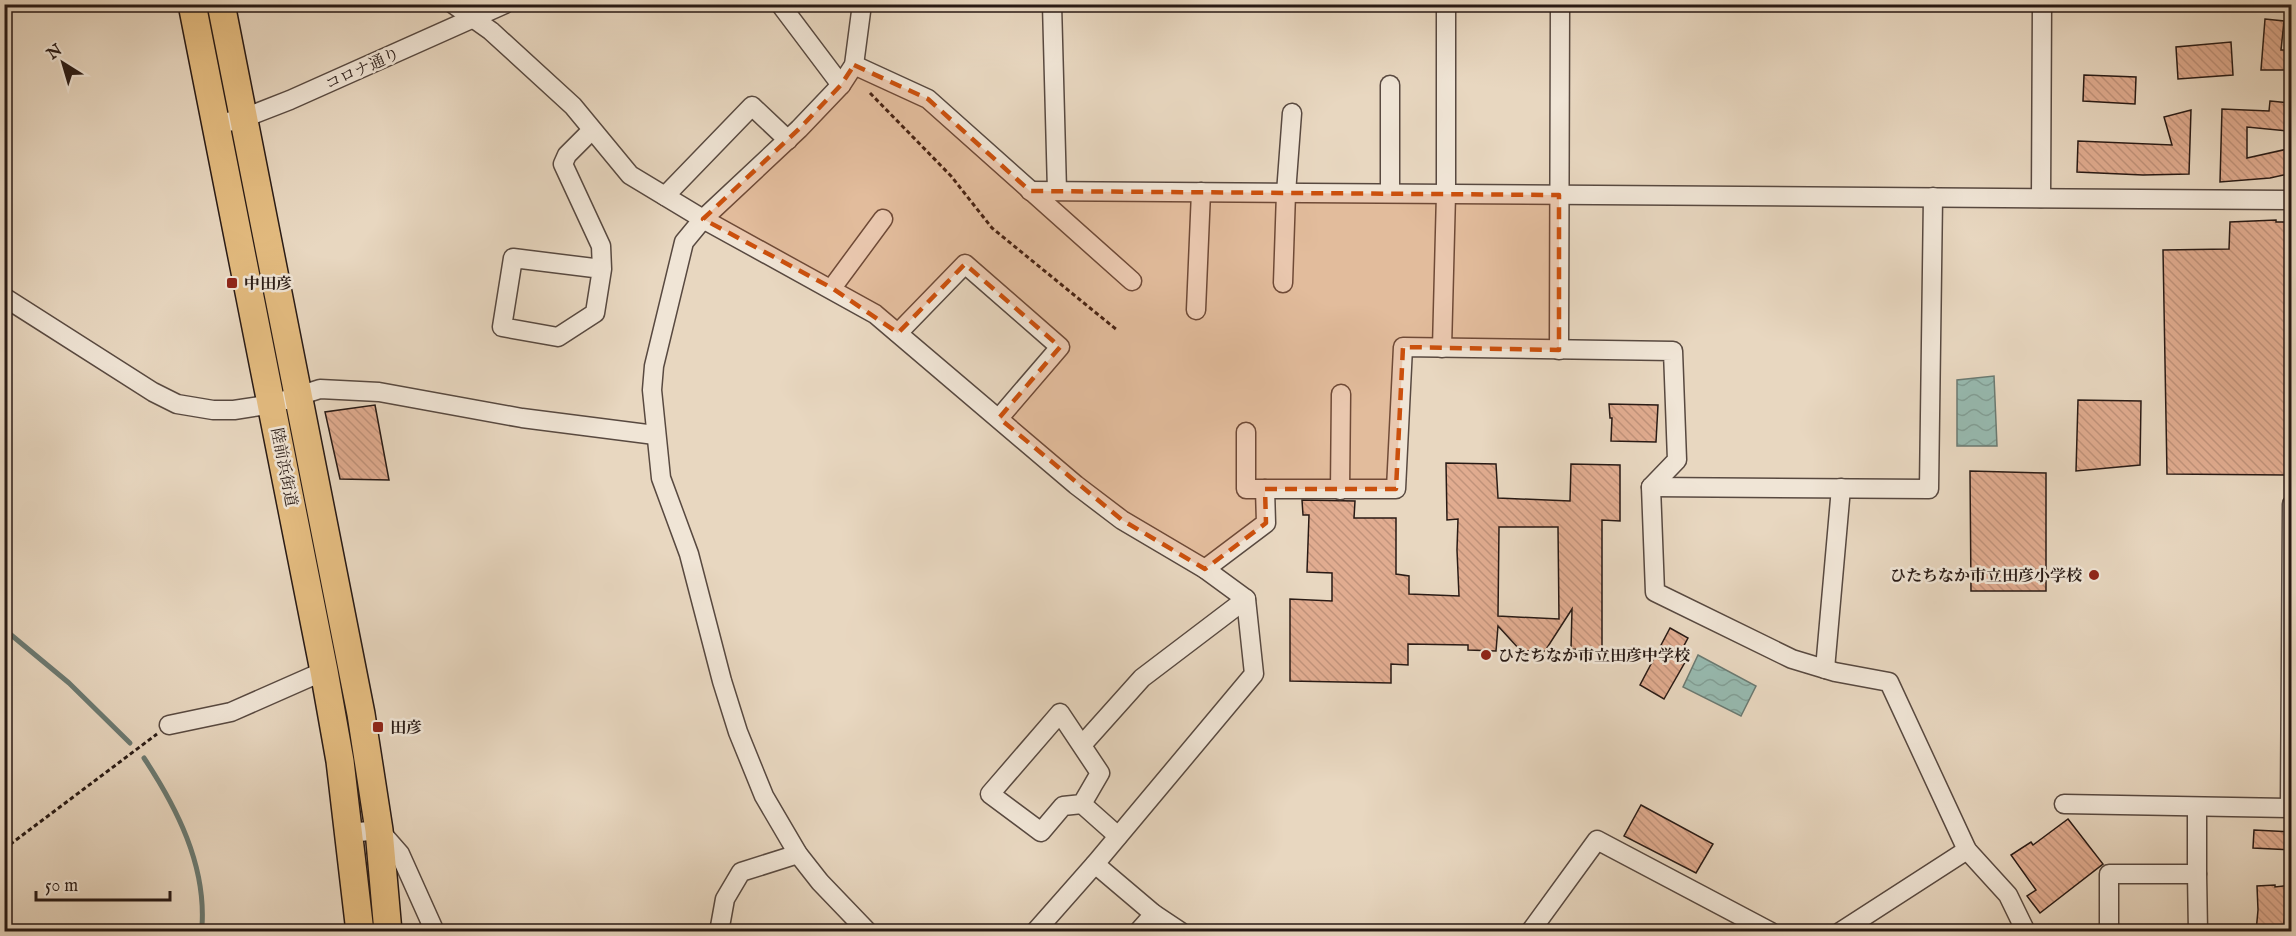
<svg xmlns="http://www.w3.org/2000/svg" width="2296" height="936" font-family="'IM FELL English','Noto Serif JP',serif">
	<defs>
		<pattern id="water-waves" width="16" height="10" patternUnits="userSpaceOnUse" patternTransform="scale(1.5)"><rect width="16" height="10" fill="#97bab0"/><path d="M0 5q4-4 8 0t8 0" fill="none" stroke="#829f96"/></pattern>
		<pattern id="building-back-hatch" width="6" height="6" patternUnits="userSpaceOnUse" patternTransform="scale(1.5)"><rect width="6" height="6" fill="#e1ac90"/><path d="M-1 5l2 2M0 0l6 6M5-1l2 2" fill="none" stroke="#c1937b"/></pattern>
	</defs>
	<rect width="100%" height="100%" fill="#e8d7c0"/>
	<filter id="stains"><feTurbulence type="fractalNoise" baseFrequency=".00333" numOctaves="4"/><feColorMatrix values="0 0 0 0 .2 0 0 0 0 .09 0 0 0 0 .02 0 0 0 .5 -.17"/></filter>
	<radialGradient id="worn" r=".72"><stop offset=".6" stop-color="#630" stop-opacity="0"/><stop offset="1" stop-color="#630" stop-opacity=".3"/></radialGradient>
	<g fill="url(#water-waves)" stroke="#6b7a72" stroke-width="1.5">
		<path d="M 1994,376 L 1997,446 L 1957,446 L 1957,380 Z"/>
		<path d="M 1698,655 L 1756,686 L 1741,716 L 1683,687 Z"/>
	</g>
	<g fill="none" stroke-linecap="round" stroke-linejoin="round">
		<g stroke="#6b7a72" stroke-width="5">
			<path d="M 4,629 L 69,683 L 130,743"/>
			<path d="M 144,758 C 177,808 206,865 202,926 L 207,932"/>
		</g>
	</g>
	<g fill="url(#building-back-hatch)" stroke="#281a15" stroke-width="1.5" fill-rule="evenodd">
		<path d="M 2265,19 L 2284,21 L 2281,50 L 2292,50 L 2292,70 L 2261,70 Z"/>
		<path d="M 2231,42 L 2233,75 L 2178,79 L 2176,47 Z"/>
		<path d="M 2084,75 L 2136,77 L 2135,104 L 2083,101 Z"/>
		<path d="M 2270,101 L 2291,103 L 2288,131 L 2247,127 L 2247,158 L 2292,148 L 2292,173 L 2270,178 L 2220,182 L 2222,109 L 2269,111 Z"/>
		<path d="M 2191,110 L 2189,174 L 2143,175 L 2077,172 L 2078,141 L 2172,145 L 2164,117 Z"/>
		<path d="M 2276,220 L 2276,222 L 2292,222 L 2292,261 L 2285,261 L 2285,475 L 2167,474 L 2163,250 L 2229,249 L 2230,222 Z"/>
		<path d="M 2078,400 L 2141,401 L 2140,465 L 2076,471 Z"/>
		<path d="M 1609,404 L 1658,405 L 1656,442 L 1611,441 L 1612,418 L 1610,418 Z"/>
		<path d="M 375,405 L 389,480 L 340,479 L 325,412 Z"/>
		<path d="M 1446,463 L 1496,464 L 1498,498 L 1570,501 L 1571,464 L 1620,465 L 1620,521 L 1602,520 L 1602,651 L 1571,649 L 1572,609 L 1545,651 L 1521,651 L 1498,626 L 1496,651 L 1468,650 L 1468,645 L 1408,644 L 1408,665 L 1391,664 L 1391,683 L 1290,681 L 1290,599 L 1332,601 L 1332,573 L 1307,572 L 1309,515 L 1303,515 L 1302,500 L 1355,501 L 1354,518 L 1396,518 L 1396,574 L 1409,576 L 1409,594 L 1459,596 L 1457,550 L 1458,519 L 1447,520 ZM 1499,527 L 1558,527 L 1559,619 L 1498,616 Z"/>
		<path d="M 1970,471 L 2046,473 L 2046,591 L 1971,591 Z"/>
		<path d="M 1670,628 L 1688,638 L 1680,653 L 1688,657 L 1664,699 L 1640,685 Z"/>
		<path d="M 1641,805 L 1713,844 L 1696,873 L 1624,836 Z"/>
		<path d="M 2068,819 L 2103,864 L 2040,913 L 2027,896 L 2036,890 L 2011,855 L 2031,842 L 2033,845 Z"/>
		<path d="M 2254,830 L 2292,832 L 2292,850 L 2253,848 Z"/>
		<path d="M 2275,885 L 2275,887 L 2292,885 L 2292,905 L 2286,906 L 2283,932 L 2256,932 L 2258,910 L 2257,886 Z"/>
	</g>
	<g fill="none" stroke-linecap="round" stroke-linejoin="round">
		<defs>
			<g id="minor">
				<path d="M 453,4 L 491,31 L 573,106 L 630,175 L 703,219 L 875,314 L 1076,485 L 1122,520 L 1205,569 L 1246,599 L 1254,674 L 1095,864 L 1035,932"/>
				<path d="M 780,4 L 841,85"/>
				<path d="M 862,4 L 854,65 L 841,85 L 799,129 L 703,219 L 684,242 L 654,366 L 652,390 L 661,478 L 689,554 L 722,681 L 738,732 L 764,796 L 798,854 L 820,882 L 868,932"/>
				<path d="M 1052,4 L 1057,191"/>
				<path d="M 854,65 L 928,99 L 1132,281"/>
				<path d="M 216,125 L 244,118 L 290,100 L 505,4"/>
				<path d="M 592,130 L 567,155 L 563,164 L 601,246 L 602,269 L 595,313 L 558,337 L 502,327 L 513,258 L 602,269"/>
				<path d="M 1030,191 L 2292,200"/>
				<path d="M 1390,193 L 1390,85"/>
				<path d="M 665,196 L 752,106 L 788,140"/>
				<path d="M 2041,198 L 2042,4"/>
				<path d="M 1283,283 L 1286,193 L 1292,113"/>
				<path d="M 832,288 L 883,219"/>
				<path d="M 4,297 L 153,392 L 177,404 L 213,410 L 234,410 L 273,404 L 320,389 L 379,392 L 522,418 L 655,435"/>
				<path d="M 1196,310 L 1201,192"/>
				<path d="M 898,333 L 965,264 L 1060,347 L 999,418"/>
				<path d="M 1442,348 L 1446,194 L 1446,4"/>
				<path d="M 1559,350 L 1560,4"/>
				<path d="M 1246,432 L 1246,489 L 1396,489 L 1403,347 L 1673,351 L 1677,460 L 1651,487 L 1655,592 L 1792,659 L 1835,672 L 1889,682 L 1967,850 L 2008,895 L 2026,932"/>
				<path d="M 1651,487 L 1929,489 L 1933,197"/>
				<path d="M 1340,490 L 1341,394"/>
				<path d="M 1205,569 L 1266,523 L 1265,489"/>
				<path d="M 1825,669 L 1841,488"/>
				<path d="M 169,725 L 231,712 L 324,671"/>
				<path d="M 1082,745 L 1142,678 L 1246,599"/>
				<path d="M 1082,804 L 1100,773 L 1060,713 L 990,794 L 1041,832 L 1063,806 L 1082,804 L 1118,836"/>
				<path d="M 2064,804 L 2292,808"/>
				<path d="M 2290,808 L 2292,504"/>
				<path d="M 349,833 L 379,830 L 400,854 L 435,932"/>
				<path d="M 1095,864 L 1154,914 L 1181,932"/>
				<path d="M 2197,874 L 2198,932"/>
				<path d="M 719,932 L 725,899 L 741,872 L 798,854"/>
				<path d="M 1138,932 L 1154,914"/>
				<path d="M 1530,932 L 1597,840 L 1771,932"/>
				<path d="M 1840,932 L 1967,850"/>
				<path d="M 2109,932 L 2109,874 L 2197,874 L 2197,807"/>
			</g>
			<g id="highway">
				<path d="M 192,4 L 324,671 L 340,761 L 360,932"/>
				<path d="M 221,4 L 361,714 L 379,830 L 388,932"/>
			</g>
		</defs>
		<use href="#minor" stroke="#584940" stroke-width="21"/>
		<use href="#highway" stroke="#281a15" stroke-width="30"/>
		<g stroke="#281a15" stroke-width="3" stroke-dasharray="4.5 3" stroke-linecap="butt">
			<path d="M 870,93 L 951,176 L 992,228 L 1117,330"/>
			<path d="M 4,849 L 157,734"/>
		</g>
		<use href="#minor" stroke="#f0e5d6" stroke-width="18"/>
		<use href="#highway" stroke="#e4bc80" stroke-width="27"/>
	</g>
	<path fill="#cb500d" fill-opacity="0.2" stroke="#cb500d" stroke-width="4.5" stroke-dasharray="12 8" stroke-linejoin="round" d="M 854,65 L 928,99 L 1030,191 L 1559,195 L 1559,350 L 1403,347 L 1396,489 L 1265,489 L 1266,523 L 1205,569 L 1122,520 L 999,418 L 1060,347 L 965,264 L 898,333 L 832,288 L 703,219 L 799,129 L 841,85 Z"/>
	<g fill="#8f2418" stroke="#f0e5d6" stroke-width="2">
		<rect x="226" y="277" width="12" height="12" rx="3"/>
		<circle cx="2094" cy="575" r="6"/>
		<circle cx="1486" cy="655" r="6"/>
		<rect x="372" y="721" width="12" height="12" rx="3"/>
	</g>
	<g text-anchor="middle" stroke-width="5" stroke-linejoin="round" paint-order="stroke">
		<g font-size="16" fill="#281a15" stroke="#f0e5d6">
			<text transform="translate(362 68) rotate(-24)" y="6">コロナ通り</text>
			<text transform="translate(285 467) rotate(79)" y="6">陸前浜街道</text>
		</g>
		<g font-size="16" font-weight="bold" fill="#281a15" stroke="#f0e5d6" text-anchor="start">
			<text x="244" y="289">中田彦</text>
			<text x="2082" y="581" text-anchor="end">ひたちなか市立田彦小学校</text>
			<text x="1498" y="661">ひたちなか市立田彦中学校</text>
			<text x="390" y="733">田彦</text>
		</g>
	</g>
	<rect width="2296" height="936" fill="none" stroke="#e8d7c0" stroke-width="24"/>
	<rect x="6" y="6" width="2284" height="924" fill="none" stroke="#281a15" stroke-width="3"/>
	<rect x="12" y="12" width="2272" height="912" fill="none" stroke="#281a15" stroke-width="1.5"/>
	<g transform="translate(63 63) rotate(323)" stroke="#f0e5d6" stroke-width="4.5" paint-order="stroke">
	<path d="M0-4.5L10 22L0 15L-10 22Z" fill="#281a15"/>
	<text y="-9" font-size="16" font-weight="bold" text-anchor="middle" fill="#281a15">N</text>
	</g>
	<path d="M36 891v9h134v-9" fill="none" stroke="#281a15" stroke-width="3"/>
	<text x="45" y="891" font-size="18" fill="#281a15" stroke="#f0e5d6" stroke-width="4.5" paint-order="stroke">50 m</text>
	<rect width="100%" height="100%" filter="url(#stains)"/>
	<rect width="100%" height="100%" fill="url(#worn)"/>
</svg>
